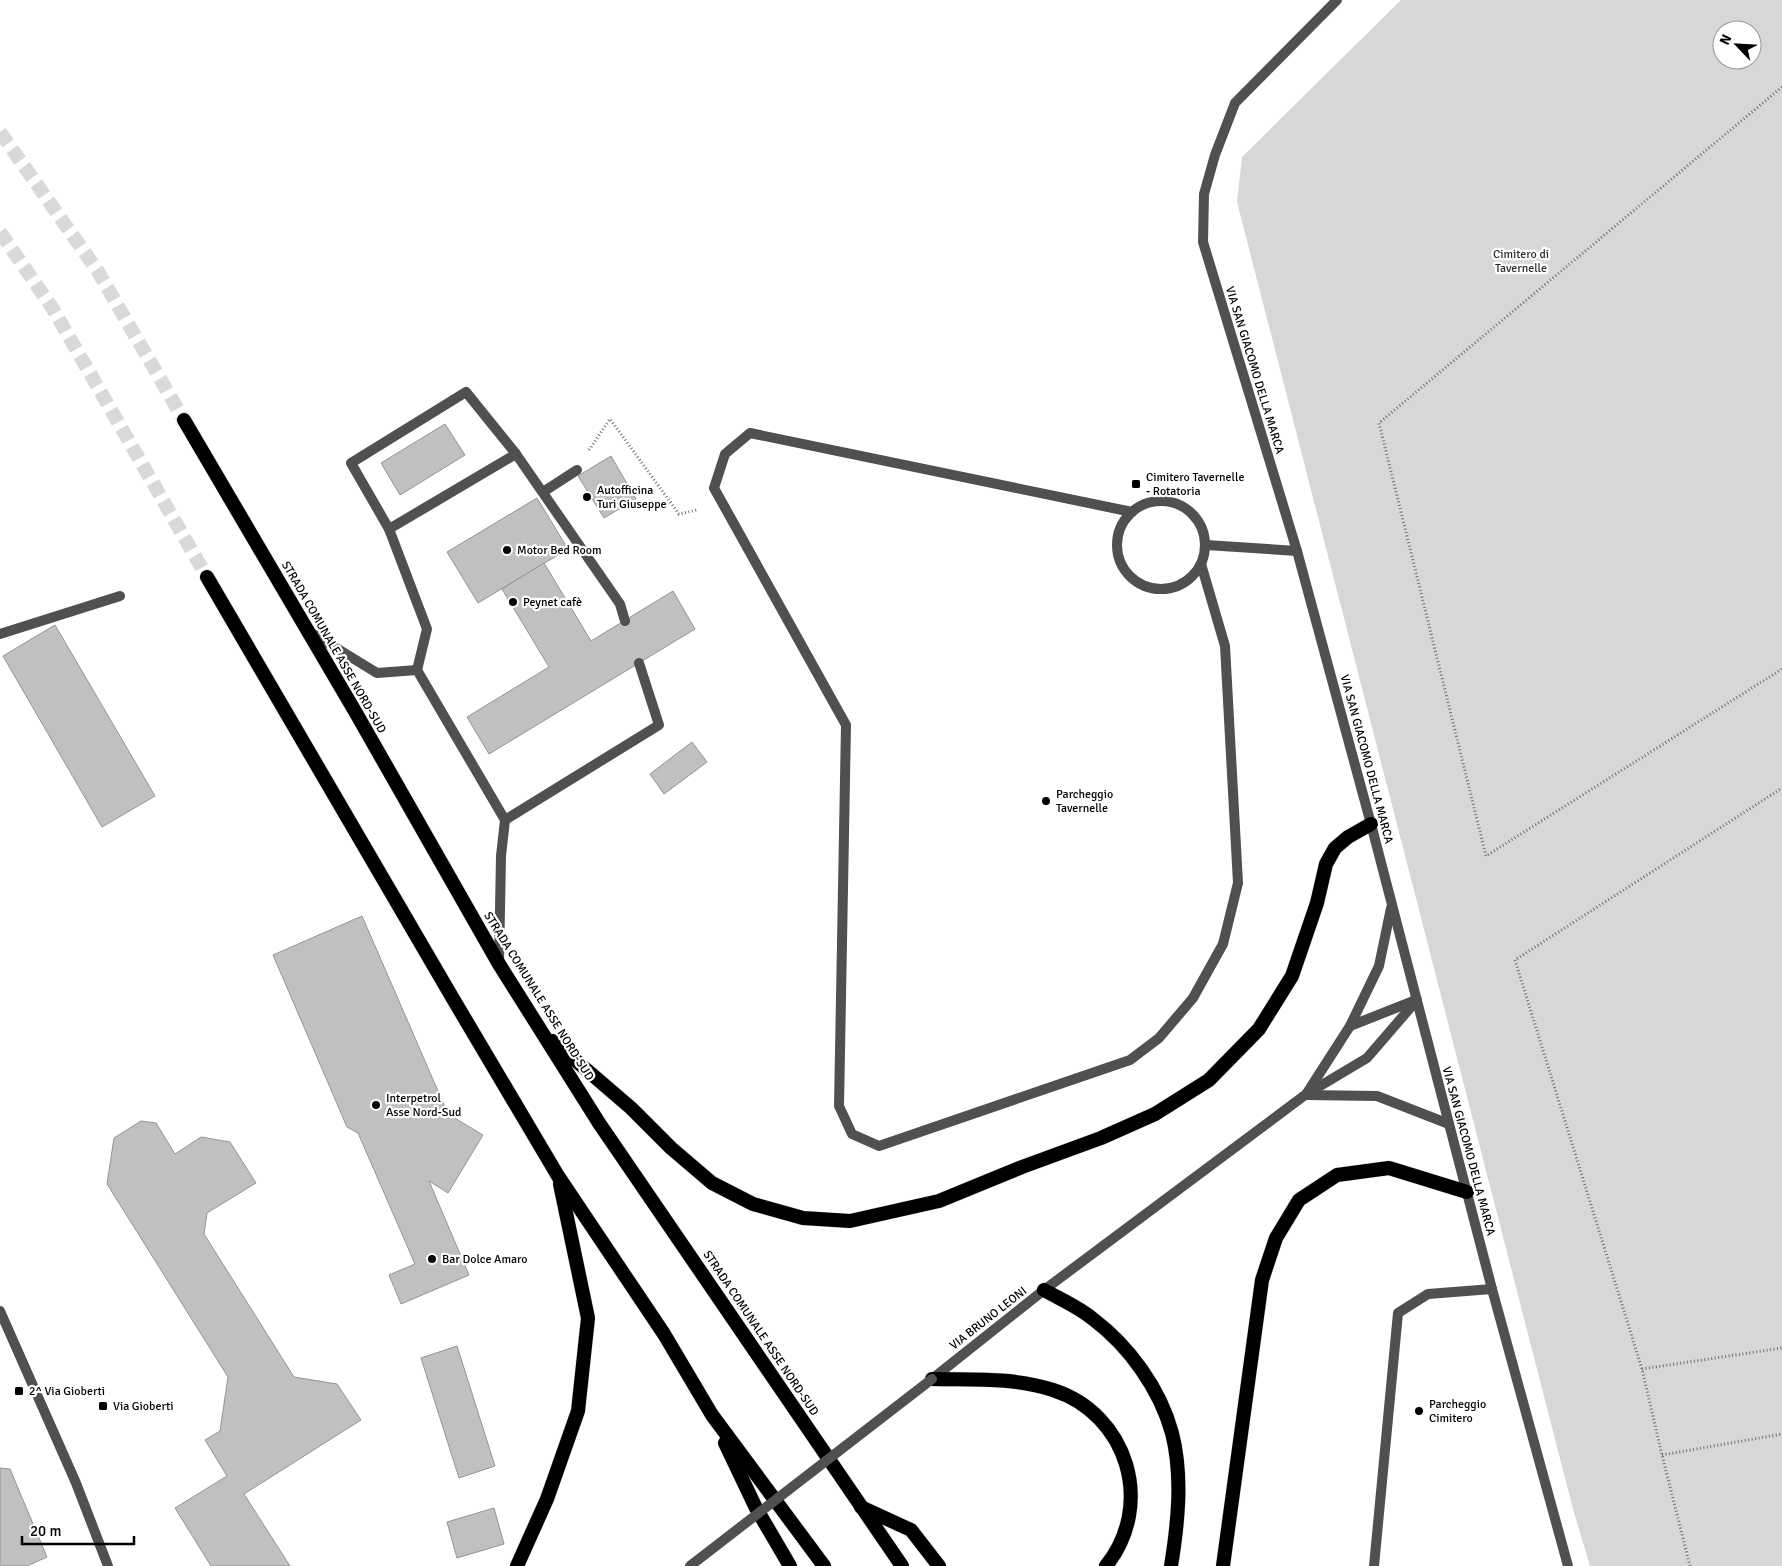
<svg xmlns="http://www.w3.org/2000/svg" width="1782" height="1566" font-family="Signika,sans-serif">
	<rect width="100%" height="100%" fill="#fff"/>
	<path fill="#d7d7d7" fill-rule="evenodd" d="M 1401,0 L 1782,0 L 1782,1566 L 1590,1566 L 1573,1509 L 1237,202 L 1242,157 ZM 1722,30 L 1752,30 L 1752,60 L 1722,60 Z"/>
	<g fill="#c0c0c0" stroke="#949494">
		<path d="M 445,424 L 465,455 L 400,495 L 381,463 Z"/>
		<path d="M 611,456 L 636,499 L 604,518 L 578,476 Z"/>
		<path d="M 537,498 L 568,549 L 478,603 L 447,552 Z"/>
		<path d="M 544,563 L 591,641 L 673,591 L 695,629 L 489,754 L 467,717 L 549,667 L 502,589 Z"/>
		<path d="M 55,625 L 155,796 L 102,827 L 3,656 Z"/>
		<path d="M 692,742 L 707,762 L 664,794 L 650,774 Z"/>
		<path d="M 362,916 L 448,1114 L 483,1135 L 448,1193 L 429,1181 L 469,1275 L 401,1304 L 389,1275 L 415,1264 L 358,1133 L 347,1127 L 273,955 Z"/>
		<path d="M 141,1121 L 156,1123 L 175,1154 L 201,1137 L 230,1142 L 256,1183 L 207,1213 L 204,1234 L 294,1377 L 337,1384 L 361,1420 L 244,1494 L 290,1566 L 211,1566 L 175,1508 L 227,1476 L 205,1440 L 220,1431 L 228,1377 L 107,1184 L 114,1138 Z"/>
		<path d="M 457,1346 L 495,1466 L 459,1478 L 421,1358 Z"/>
		<path d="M 0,1468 L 10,1469 L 47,1557 L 27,1566 L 0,1566 Z"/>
		<path d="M 494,1508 L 504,1544 L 457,1558 L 447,1522 Z"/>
	</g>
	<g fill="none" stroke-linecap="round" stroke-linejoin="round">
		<g stroke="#d9d9d9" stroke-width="14" stroke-dasharray="14 7" stroke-linecap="butt">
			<path d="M 0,132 L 97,270 L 184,420"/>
			<path d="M 0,232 L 53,309 L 207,577"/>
		</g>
		<defs>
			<g id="trunk">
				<path d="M 184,420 L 356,713 L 499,964 L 599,1123 L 902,1566"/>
				<path d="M 207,577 L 452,997 L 558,1176 L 664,1334 L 712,1415 L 824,1566"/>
				<path d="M 553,1041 L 631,1108 L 671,1148 L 712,1183 L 753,1204 L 803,1218 L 850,1221 L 939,1201 L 1022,1167 L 1101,1138 L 1155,1114 L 1209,1080 L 1259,1029 L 1292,976 L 1317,903 L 1326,864 L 1335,848 L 1348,837 L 1371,824"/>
				<path d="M 1044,1290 C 1060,1299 1079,1307 1093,1319 C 1129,1346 1160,1389 1172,1433 C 1183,1476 1178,1523 1171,1566"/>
				<path d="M 932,1379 C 972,1380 1014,1377 1053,1390 C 1128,1414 1155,1505 1106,1566"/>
				<path d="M 725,1443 L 756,1508 L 790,1566"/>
				<path d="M 861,1507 L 911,1530 L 939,1566"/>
				<path d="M 517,1566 L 547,1499 L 578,1411 L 588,1318 L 560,1184"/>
				<path d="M 1223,1566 L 1262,1280 L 1276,1238 L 1299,1200 L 1337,1175 L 1389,1168 L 1467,1192"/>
			</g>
		</defs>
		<use href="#trunk" stroke="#dbdbdb" stroke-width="15"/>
		<g stroke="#727272" stroke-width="3" stroke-dasharray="1 2.5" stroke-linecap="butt">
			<path d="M 1782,87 L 1379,423 L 1486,856 L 1782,669"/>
			<path d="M 589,450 L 610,419 L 679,514 L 697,510"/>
			<path d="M 1642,1369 L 1782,1348"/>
			<path d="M 1662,1455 L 1782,1434"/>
			<path d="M 1690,1566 L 1662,1455 L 1642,1369 L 1515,960 L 1782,788"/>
		</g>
		<g stroke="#505050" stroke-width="10">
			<path d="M 543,492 L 577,470"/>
			<circle cx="1161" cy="545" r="44"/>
			<path d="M 1132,512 L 750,433 L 725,454 L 714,488 L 846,725 L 839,1106 L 852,1134 L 879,1146 L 1130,1060 L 1159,1038 L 1193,998 L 1223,944 L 1238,883 L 1225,646 L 1201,564"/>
			<path d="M 389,529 L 516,454 L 620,604 L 625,621"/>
			<path d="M 1206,545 L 1297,551"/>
			<path d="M 310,632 L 377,673 L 417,670 L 505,820 L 501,856 L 499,963"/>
			<path d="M 0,634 L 120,596"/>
			<path d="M 417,670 L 427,629 L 389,529 L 351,463 L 466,392 L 516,454"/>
			<path d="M 505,820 L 659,725 L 639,663"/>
			<path d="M 1374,1566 L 1398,1313 L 1428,1294 L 1492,1289"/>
		</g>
		<path stroke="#505050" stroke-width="10" d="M 1337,0 L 1235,103 L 1215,155 L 1204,194 L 1203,242 L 1297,551 L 1371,824"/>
		<g stroke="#505050" stroke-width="10">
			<path d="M 1371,824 L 1492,1289 L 1568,1566"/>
			<path d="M 1350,1026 L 1379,966 L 1391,908"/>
			<path d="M 1307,1093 L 1350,1026 L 1416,1000"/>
			<path d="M 1306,1095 L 1377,1096 L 1449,1124"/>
			<path d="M 0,1311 L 76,1483 L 108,1566"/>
			<path d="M 932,1379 L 1044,1290 L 1305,1095 L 1367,1058 L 1417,1000"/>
		</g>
		<use href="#trunk" stroke="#000" stroke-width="14"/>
		<path stroke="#505050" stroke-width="10" d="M 690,1566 L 932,1379"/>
	</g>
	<g fill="#000" stroke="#fff" stroke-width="2">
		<rect x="1131" y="479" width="10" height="10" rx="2.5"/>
		<circle cx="587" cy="497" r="5"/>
		<circle cx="507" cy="550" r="5"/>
		<circle cx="513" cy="602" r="5"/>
		<circle cx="1046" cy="801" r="5"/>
		<circle cx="376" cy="1105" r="5"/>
		<circle cx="432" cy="1259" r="5"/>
		<rect x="14" y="1386" width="10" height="10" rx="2.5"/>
		<rect x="98" y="1401" width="10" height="10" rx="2.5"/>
		<circle cx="1419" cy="1411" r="5"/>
	</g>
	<g text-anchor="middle" stroke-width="4.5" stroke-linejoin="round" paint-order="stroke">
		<g font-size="12" fill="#2e2e2e" stroke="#fff">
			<text x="1521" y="258">Cimitero di<tspan x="1521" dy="14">Tavernelle</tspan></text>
		</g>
		<g font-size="12" fill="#000" stroke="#fff">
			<text transform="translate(1255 370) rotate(73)" y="4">VIA SAN GIACOMO DELLA MARCA</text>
			<text transform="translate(334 647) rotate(60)" y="4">STRADA COMUNALE ASSE NORD-SUD</text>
			<text transform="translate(1367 759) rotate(75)" y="4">VIA SAN GIACOMO DELLA MARCA</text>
			<text transform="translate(539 996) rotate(58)" y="4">STRADA COMUNALE ASSE NORD-SUD</text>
			<text transform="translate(1469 1151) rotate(75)" y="4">VIA SAN GIACOMO DELLA MARCA</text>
			<text transform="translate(988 1318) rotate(-38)" y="4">VIA BRUNO LEONI</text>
			<text transform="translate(761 1333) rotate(56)" y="4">STRADA COMUNALE ASSE NORD-SUD</text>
		</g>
		<g font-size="12" fill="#000" stroke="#fff" text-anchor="start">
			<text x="1146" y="481">Cimitero Tavernelle<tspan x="1146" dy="14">- Rotatoria</tspan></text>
			<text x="597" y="494">Autofficina<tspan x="597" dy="14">Turi Giuseppe</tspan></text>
			<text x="517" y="554">Motor Bed Room</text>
			<text x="523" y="606">Peynet cafè</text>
			<text x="1056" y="798">Parcheggio<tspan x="1056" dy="14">Tavernelle</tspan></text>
			<text x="386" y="1102">Interpetrol<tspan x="386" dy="14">Asse Nord-Sud</tspan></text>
			<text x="442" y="1263">Bar Dolce Amaro</text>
			<text x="29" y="1395">2^ Via Gioberti</text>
			<text x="1429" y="1408">Parcheggio<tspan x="1429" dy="14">Cimitero</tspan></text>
			<text x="113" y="1410">Via Gioberti</text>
		</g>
	</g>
	<g transform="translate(1737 45) rotate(295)"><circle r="24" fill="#ffffff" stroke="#999999"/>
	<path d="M0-4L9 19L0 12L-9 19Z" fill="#000000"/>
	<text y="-8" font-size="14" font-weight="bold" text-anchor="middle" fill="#000000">N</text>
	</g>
	<path d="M22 1536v8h112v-8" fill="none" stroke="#000000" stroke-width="2.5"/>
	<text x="30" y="1536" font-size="15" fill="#000000" stroke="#ffffff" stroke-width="4" paint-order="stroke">20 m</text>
</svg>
